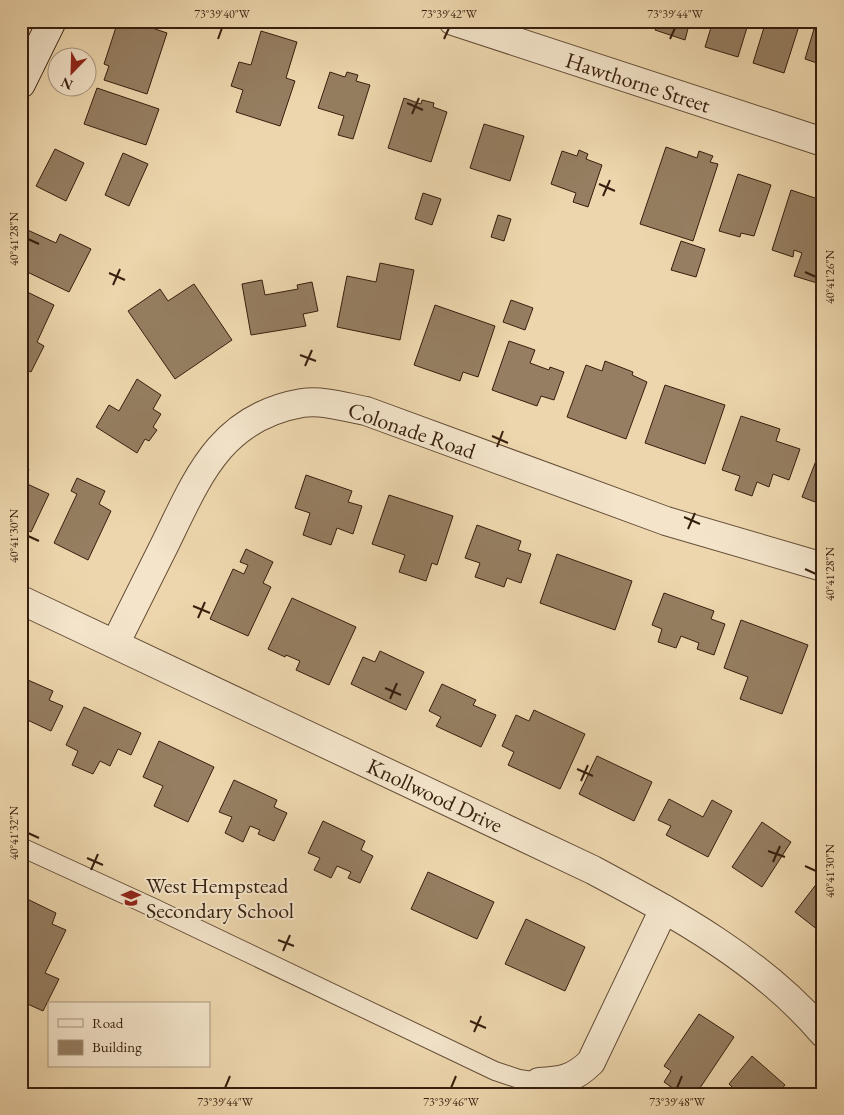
<svg xmlns="http://www.w3.org/2000/svg" width="844" height="1115" font-family="'EB Garamond',serif">
	<rect width="100%" height="100%" fill="#edd6ad"/>
	<filter id="stains"><feTurbulence type="fractalNoise" baseFrequency=".004" numOctaves="4"/><feColorMatrix values="0 0 0 0 .2 0 0 0 0 .09 0 0 0 0 .02 0 0 0 .5 -.17"/></filter>
	<radialGradient id="worn" r=".72"><stop offset=".6" stop-color="#630" stop-opacity="0"/><stop offset="1" stop-color="#630" stop-opacity=".3"/></radialGradient>
	<g fill="#957e61" stroke="#361f0e">
		<path d="M 118,21 L 132,21 L 167,33 L 147,94 L 104,80 L 109,66 L 104,64 Z"/>
		<path d="M 657,21 L 690,21 L 685,40 L 655,30 Z"/>
		<path d="M 713,21 L 749,21 L 738,57 L 705,47 Z"/>
		<path d="M 766,21 L 783,21 L 799,26 L 784,73 L 753,63 Z"/>
		<path d="M 814,29 L 823,32 L 823,65 L 805,59 Z"/>
		<path d="M 261,31 L 297,42 L 286,78 L 295,81 L 280,126 L 236,112 L 243,90 L 231,86 L 239,62 L 251,65 Z"/>
		<path d="M 330,72 L 345,77 L 347,72 L 358,75 L 356,81 L 370,85 L 353,139 L 338,135 L 344,116 L 318,108 Z"/>
		<path d="M 97,88 L 159,109 L 146,145 L 84,124 Z"/>
		<path d="M 404,98 L 421,104 L 422,100 L 434,103 L 433,107 L 447,112 L 431,162 L 388,148 Z"/>
		<path d="M 484,124 L 524,136 L 510,181 L 470,168 Z"/>
		<path d="M 666,147 L 697,158 L 699,151 L 713,156 L 710,162 L 718,164 L 693,241 L 640,224 Z"/>
		<path d="M 55,149 L 84,163 L 66,201 L 36,186 Z"/>
		<path d="M 579,150 L 588,154 L 586,159 L 602,165 L 588,207 L 573,202 L 576,193 L 551,184 L 562,151 L 577,156 Z"/>
		<path d="M 123,153 L 148,164 L 129,206 L 105,195 Z"/>
		<path d="M 738,174 L 771,185 L 754,236 L 741,233 L 740,237 L 719,231 Z"/>
		<path d="M 791,190 L 821,200 L 818,209 L 823,211 L 823,266 L 817,283 L 794,276 L 802,253 L 794,250 L 793,257 L 772,250 Z"/>
		<path d="M 423,193 L 441,199 L 432,225 L 415,219 Z"/>
		<path d="M 498,215 L 511,219 L 504,241 L 491,237 Z"/>
		<path d="M 21,227 L 56,243 L 60,234 L 91,249 L 69,292 L 21,269 Z"/>
		<path d="M 681,241 L 705,249 L 696,277 L 671,270 Z"/>
		<path d="M 380,263 L 414,270 L 400,340 L 337,327 L 347,276 L 376,282 Z"/>
		<path d="M 262,280 L 265,295 L 298,289 L 297,285 L 312,282 L 318,311 L 303,314 L 306,326 L 251,335 L 242,284 Z"/>
		<path d="M 194,284 L 232,340 L 175,379 L 128,311 L 160,289 L 168,301 Z"/>
		<path d="M 21,289 L 54,305 L 37,342 L 44,346 L 31,372 L 21,367 Z"/>
		<path d="M 511,300 L 533,308 L 525,330 L 503,322 Z"/>
		<path d="M 435,305 L 495,326 L 478,377 L 463,372 L 460,381 L 414,365 Z"/>
		<path d="M 509,341 L 535,350 L 530,363 L 549,370 L 550,367 L 564,372 L 554,400 L 541,396 L 537,406 L 492,390 Z"/>
		<path d="M 605,361 L 633,372 L 632,375 L 647,382 L 626,439 L 567,417 L 586,365 L 602,371 Z"/>
		<path d="M 137,379 L 161,395 L 153,409 L 161,414 L 153,427 L 157,430 L 149,441 L 145,439 L 137,453 L 96,427 L 109,405 L 119,411 Z"/>
		<path d="M 665,385 L 725,405 L 705,464 L 645,443 Z"/>
		<path d="M 741,416 L 780,429 L 776,441 L 800,449 L 789,480 L 773,474 L 769,487 L 757,482 L 752,496 L 735,490 L 740,476 L 722,470 Z"/>
		<path d="M 819,453 L 823,455 L 823,505 L 802,497 Z"/>
		<path d="M 21,465 L 29,469 L 23,482 L 49,494 L 31,532 L 21,527 Z"/>
		<path d="M 306,475 L 352,491 L 348,502 L 362,506 L 353,534 L 337,528 L 331,545 L 303,535 L 310,513 L 295,508 Z"/>
		<path d="M 77,478 L 105,491 L 99,504 L 111,511 L 88,560 L 54,543 L 77,494 L 71,491 Z"/>
		<path d="M 389,495 L 453,516 L 437,565 L 432,563 L 426,581 L 399,572 L 405,555 L 372,544 Z"/>
		<path d="M 477,525 L 521,541 L 518,550 L 531,554 L 521,583 L 507,578 L 504,587 L 475,577 L 480,563 L 465,558 Z"/>
		<path d="M 246,549 L 273,562 L 263,583 L 271,587 L 248,636 L 210,619 L 233,569 L 244,574 L 248,565 L 240,562 Z"/>
		<path d="M 557,554 L 632,581 L 615,630 L 540,603 Z"/>
		<path d="M 664,593 L 714,611 L 711,619 L 725,624 L 714,655 L 697,649 L 699,643 L 681,636 L 676,648 L 658,642 L 662,629 L 652,625 Z"/>
		<path d="M 292,598 L 356,627 L 329,685 L 296,670 L 300,661 L 286,655 L 285,657 L 268,649 Z"/>
		<path d="M 741,620 L 808,645 L 782,714 L 740,699 L 748,677 L 724,668 Z"/>
		<path d="M 380,651 L 424,672 L 406,710 L 351,684 L 363,657 L 375,662 Z"/>
		<path d="M 21,677 L 53,691 L 49,700 L 63,706 L 51,731 L 21,717 Z"/>
		<path d="M 442,684 L 476,700 L 473,705 L 496,715 L 481,747 L 436,726 L 441,717 L 429,711 Z"/>
		<path d="M 84,707 L 141,733 L 131,755 L 118,749 L 110,766 L 100,761 L 93,774 L 72,765 L 78,751 L 66,745 Z"/>
		<path d="M 534,710 L 585,734 L 560,789 L 508,765 L 514,752 L 502,746 L 516,715 L 529,721 Z"/>
		<path d="M 159,741 L 214,767 L 188,822 L 154,806 L 163,786 L 143,777 Z"/>
		<path d="M 597,756 L 652,782 L 634,821 L 579,794 Z"/>
		<path d="M 234,780 L 277,800 L 274,807 L 287,813 L 274,841 L 258,834 L 260,830 L 250,826 L 243,842 L 225,833 L 232,817 L 219,812 Z"/>
		<path d="M 669,799 L 703,817 L 712,800 L 732,811 L 708,857 L 666,835 L 671,826 L 658,820 Z"/>
		<path d="M 323,821 L 365,841 L 361,850 L 373,856 L 360,883 L 348,878 L 351,872 L 337,866 L 331,878 L 314,870 L 320,858 L 308,853 Z"/>
		<path d="M 762,822 L 791,842 L 762,887 L 732,867 Z"/>
		<path d="M 428,872 L 494,902 L 477,939 L 411,909 Z"/>
		<path d="M 821,878 L 823,879 L 823,934 L 795,912 Z"/>
		<path d="M 21,896 L 56,913 L 52,924 L 66,930 L 45,973 L 59,979 L 43,1011 L 21,1001 Z"/>
		<path d="M 526,919 L 585,947 L 565,991 L 505,964 Z"/>
		<path d="M 699,1014 L 734,1037 L 696,1094 L 681,1094 L 664,1082 L 671,1071 L 664,1066 Z"/>
		<path d="M 752,1056 L 785,1085 L 777,1094 L 726,1094 L 732,1087 L 729,1084 Z"/>
	</g>
	<g fill="none" stroke-linecap="round" stroke-linejoin="round">
		<defs>
			<path id="lane" d="M 21,847 L 154,908 L 495,1071 L 519,1079 L 539,1082"/>
			<g id="street">
				<path d="M 453,21 L 823,142"/>
				<path d="M 21,600 L 593,870 C 675,914 761,960 823,1033"/>
				<path d="M 115,644 C 132,610 149,576 166,542 C 198,476 221,417 302,403 C 323,400 345,407 366,411 L 666,521 L 823,567"/>
				<path d="M 539,1082 C 561,1081 574,1079 591,1062 L 664,909"/>
			</g>
			<path id="secondary" d="M 21,84 L 52,21"/>
		</defs>
		<use href="#lane" stroke="#644d36" stroke-width="20"/>
		<use href="#street" stroke="#644d36" stroke-width="30"/>
		<use href="#secondary" stroke="#361f0e" stroke-width="30"/>
		<use href="#lane" stroke="#f3e4ca" stroke-width="18"/>
		<use href="#street" stroke="#f3e4ca" stroke-width="28"/>
		<use href="#secondary" stroke="#f3e4ca" stroke-width="28"/>
	</g>
	<path fill="none" stroke="#361f0e" stroke-width="2" d="M 218,39 L 222,28M 444,39 L 449,28M 670,39 L 675,28M 407,103 L 423,110M 412,114 L 419,98M 599,184 L 615,191M 603,196 L 610,180M 28,239 L 39,244M 805,272 L 816,277M 109,273 L 125,280M 113,285 L 120,269M 300,355 L 316,361M 305,366 L 312,350M 492,436 L 508,443M 497,447 L 503,431M 684,517 L 700,524M 688,529 L 695,513M 28,536 L 39,541M 805,569 L 816,574M 193,606 L 210,613M 198,618 L 205,602M 385,688 L 401,695M 390,699 L 397,683M 577,769 L 593,776M 581,781 L 588,765M 28,833 L 39,838M 768,851 L 785,857M 87,858 L 103,865M 773,862 L 780,846M 805,866 L 816,871M 91,870 L 98,854M 278,940 L 294,946M 283,951 L 290,935M 470,1021 L 486,1028M 474,1032 L 481,1016M 225,1088 L 230,1076M 451,1088 L 456,1076M 677,1088 L 682,1076"/>
	<defs>
		<symbol id="school-bare" viewBox="-9 -9 18 18"><path d="M0-5L7-2L0 1L-7-2ZM-4 1L0 2.5L4 1V4Q0 6-4 4Z" fill="#8f2418" stroke="#f3e4ca" stroke-width="2.5" paint-order="stroke"/></symbol>
	</defs>
	<g fill-rule="evenodd">
		<use href="#school-bare" x="117" y="884" width="28" height="28"/>
	</g>
	<g text-anchor="middle" stroke-width="4" stroke-linejoin="round" paint-order="stroke">
		<g font-size="22" fill="#361f0e" stroke="#f3e4ca">
			<text transform="translate(638 82) rotate(18)" y="8">Hawthorne Street</text>
			<text transform="translate(412 430) rotate(19)" y="8">Colonade Road</text>
			<text transform="translate(435 795) rotate(25)" y="8">Knollwood Drive</text>
		</g>
		<g font-size="22" fill="#361f0e" stroke="#f3e4ca" text-anchor="start">
			<text x="146" y="893">West Hempstead<tspan x="146" dy="25">Secondary School</tspan></text>
		</g>
	</g>
	<rect width="844" height="1115" fill="none" stroke="#edd6ad" stroke-width="55"/>
	<rect x="48" y="1002" width="162" height="65" fill="#f3e4ca" stroke="#a7957f"/>
	<rect x="58" y="1019" width="25" height="8" fill="#f3e4ca" stroke="#a7957f"/>
	<text x="92" y="1028" font-size="15" fill="#361f0e">Road</text>
	<rect x="58" y="1040" width="25" height="15" fill="#957e61" stroke="#a7957f"/>
	<text x="92" y="1052" font-size="15" fill="#361f0e">Building</text>
	<g transform="translate(72 72) rotate(203)"><circle r="24" fill="#f3e4ca" stroke="#a7957f"/>
	<path d="M0-4L9 19L0 12L-9 19Z" fill="#8f2418"/>
	<text y="-8" font-size="14" font-weight="bold" text-anchor="middle" fill="#361f0e">N</text>
	</g>
	<rect x="28" y="28" width="788" height="1060" fill="none" stroke="#361f0e" stroke-width="2"/>
	<g font-size="12" text-anchor="middle" fill="#361f0e">
		<text x="222" y="18">73°39'40"W</text>
		<text x="449" y="18">73°39'42"W</text>
		<text x="675" y="18">73°39'44"W</text>
		<text transform="translate(14 239) rotate(-90)" y="4">40°41'28"N</text>
		<text transform="translate(830 277) rotate(-90)" y="4">40°41'26"N</text>
		<text transform="translate(14 536) rotate(-90)" y="4">40°41'30"N</text>
		<text transform="translate(830 574) rotate(-90)" y="4">40°41'28"N</text>
		<text transform="translate(14 833) rotate(-90)" y="4">40°41'32"N</text>
		<text transform="translate(830 871) rotate(-90)" y="4">40°41'30"N</text>
		<text x="225" y="1106">73°39'44"W</text>
		<text x="451" y="1106">73°39'46"W</text>
		<text x="677" y="1106">73°39'48"W</text>
	</g>
	<rect width="100%" height="100%" filter="url(#stains)"/>
	<rect width="100%" height="100%" fill="url(#worn)"/>
</svg>
